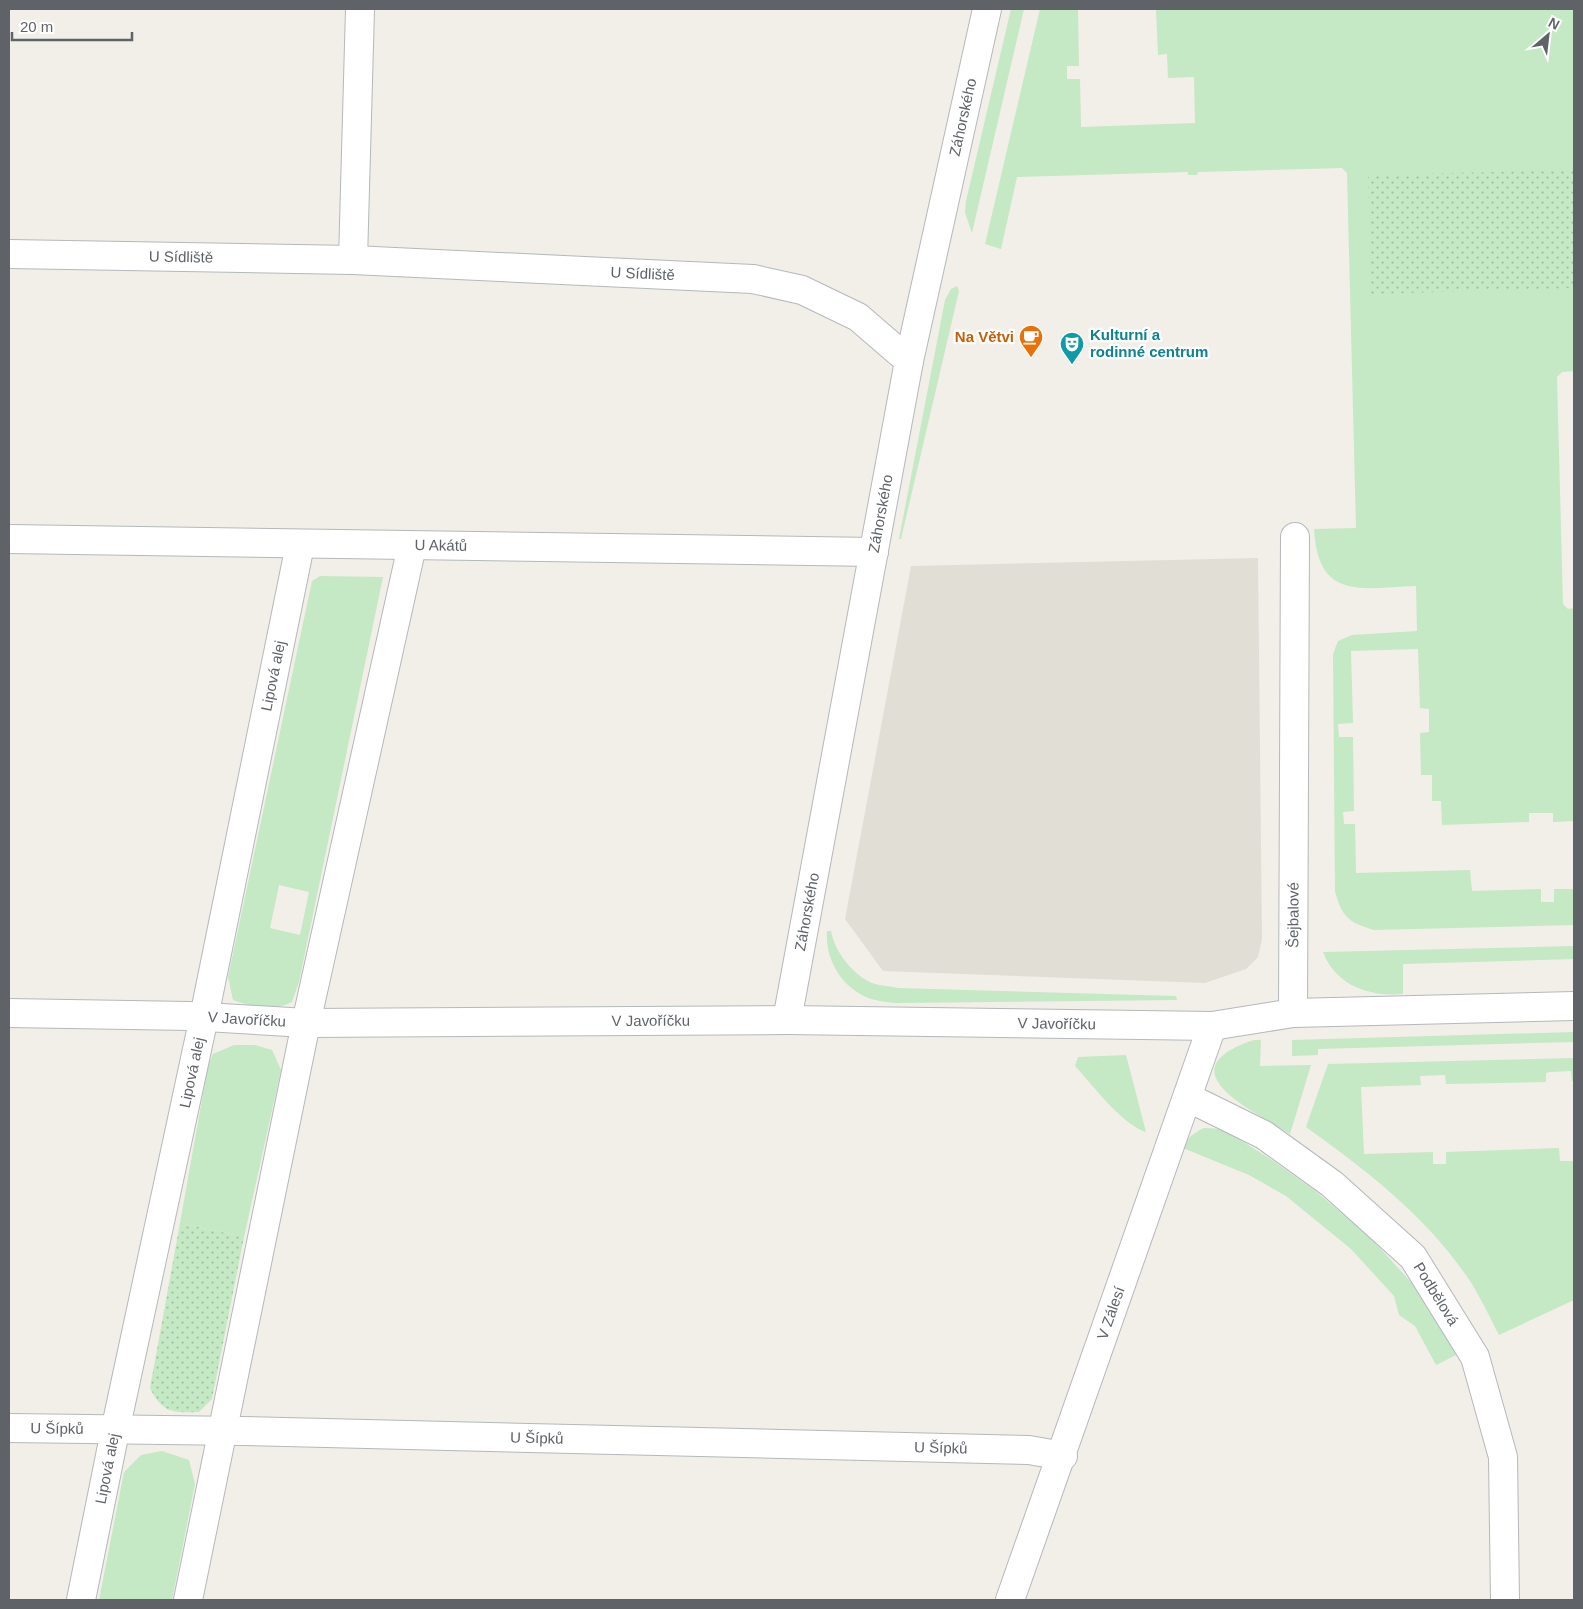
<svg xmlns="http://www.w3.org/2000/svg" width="1583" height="1609" font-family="Helvetica,sans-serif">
	<defs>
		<pattern id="park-dots" width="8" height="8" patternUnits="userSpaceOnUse" patternTransform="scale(1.25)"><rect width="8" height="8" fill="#c5e8c5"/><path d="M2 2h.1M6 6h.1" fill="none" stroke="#a3c0a4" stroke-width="1.8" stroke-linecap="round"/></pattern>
	</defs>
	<rect width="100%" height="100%" fill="#f1efe8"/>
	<path fill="#e1ded6" d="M 1258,558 L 1262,940 L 1258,957 L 1246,969 L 1205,983 L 883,971 L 845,919 L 911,566 Z"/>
	<g fill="#c5e8c5" fill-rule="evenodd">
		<path d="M 1011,9 L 1024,9 L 972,233 L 965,213 L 966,201 Z"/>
		<path d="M 1040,9 L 1078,9 L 1079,66 L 1067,66 L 1067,79 L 1080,79 L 1081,127 L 1195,123 L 1194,77 L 1168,78 L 1167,54 L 1158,55 L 1156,9 L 1574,9 L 1574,371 L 1562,372 L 1557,377 L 1563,604 L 1568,609 L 1574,608 L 1574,821 L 1553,822 L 1553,813 L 1529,813 L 1529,822 L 1442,825 L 1441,801 L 1432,801 L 1432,775 L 1421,775 L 1420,733 L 1429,732 L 1429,709 L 1420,708 L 1418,649 L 1351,651 L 1353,723 L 1338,724 L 1339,737 L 1353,737 L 1354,811 L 1343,812 L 1344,824 L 1355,824 L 1356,873 L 1470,870 L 1472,891 L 1541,889 L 1541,902 L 1554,902 L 1554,889 L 1574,889 L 1574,925 L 1374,930 C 1348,922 1342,917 1335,891 L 1333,654 L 1338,641 L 1352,635 L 1417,631 L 1416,586 C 1361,588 1318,601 1314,529 L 1356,528 L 1347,173 L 1342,168 L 1198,172 L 1197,175 L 1188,175 L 1188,172 L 1017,177 L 1001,249 L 985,244 Z"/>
		<path d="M 957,286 L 959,291 L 901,539 L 899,539 L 945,300 L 951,289 Z"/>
		<path d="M 320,576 L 383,577 L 299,982 L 292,1002 C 273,1012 253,1007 233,1000 L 228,977 L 312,581 ZM 279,885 L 309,892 L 300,935 L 270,928 Z"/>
		<path d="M 827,931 L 831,931 C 834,951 855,978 875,984 C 882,986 890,986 898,988 L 1176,996 L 1177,1000 L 895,1003 C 887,1002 878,1001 871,999 C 842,989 825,960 827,931 Z"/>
		<path d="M 1574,946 L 1574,959 L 1403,964 L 1403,994 C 1370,997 1336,986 1323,952 Z"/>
		<path d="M 1574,1032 L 1574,1042 L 1318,1049 L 1318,1055 L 1292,1056 L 1292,1040 Z"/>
		<path d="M 1254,1040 L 1261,1040 L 1260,1066 L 1311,1065 L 1290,1134 C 1252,1110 1163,1070 1254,1040 Z"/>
		<path d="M 234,1045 L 255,1045 L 272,1050 L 281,1070 L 244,1237 L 180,1223 L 208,1066 L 213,1054 Z"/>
		<path d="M 1126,1055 L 1146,1132 C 1121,1124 1093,1085 1075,1066 L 1078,1057 Z"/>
		<path d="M 1574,1058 L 1574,1081 L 1572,1081 L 1571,1071 L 1550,1072 L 1546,1073 L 1546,1082 L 1446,1084 L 1445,1075 L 1420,1076 L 1421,1085 L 1361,1087 L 1364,1154 L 1433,1152 L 1433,1164 L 1446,1164 L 1446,1152 L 1559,1148 L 1560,1161 L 1573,1161 L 1574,1148 L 1574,1300 L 1499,1335 C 1489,1316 1480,1296 1468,1278 C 1425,1215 1367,1171 1306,1127 L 1328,1064 Z"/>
		<path d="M 1204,1128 L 1223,1129 L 1275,1162 L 1314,1190 L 1368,1235 L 1421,1293 L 1445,1331 L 1456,1355 L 1436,1365 L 1415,1326 L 1399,1315 L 1394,1296 L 1351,1249 L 1286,1196 L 1249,1175 L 1183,1148 C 1187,1137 1194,1133 1204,1128 Z"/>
		<path d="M 162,1451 L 189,1460 L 195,1484 L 172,1600 L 99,1600 L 124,1472 L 141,1455 Z"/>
	</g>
	<g fill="url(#park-dots)">
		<path d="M 1574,170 L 1574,288 L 1371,294 L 1368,175 Z"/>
		<path d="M 180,1223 L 244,1237 L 212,1399 L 199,1412 C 173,1413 162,1413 150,1388 Z"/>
	</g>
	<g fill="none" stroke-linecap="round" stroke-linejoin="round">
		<defs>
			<g id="minor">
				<path id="s1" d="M 9,254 L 353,260 L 753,279 L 802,290 L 858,317 L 909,361"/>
				<path d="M 353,260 L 360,9"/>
				<path id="s2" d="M 9,539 L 874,552"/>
				<path id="s3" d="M 9,1013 L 189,1016 L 306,1023 L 787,1020 L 1212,1026 L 1293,1013 L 1574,1006"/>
				<path id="s4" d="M 1293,1013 L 1295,537"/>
				<path id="s5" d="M 787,1020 L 909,361 L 987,9"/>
				<path id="s6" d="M 1189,1098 L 1264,1135 L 1332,1184 L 1413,1257 L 1475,1357 L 1503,1457 L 1505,1600"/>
				<path id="s7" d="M 9,1428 L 241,1431 L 1029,1450 L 1063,1456"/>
				<path id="s8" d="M 81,1600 L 115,1431 L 204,1017 L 300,545"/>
				<path d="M 188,1600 L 306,1023 L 412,546"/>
				<path id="s9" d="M 1010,1600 L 1212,1026"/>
			</g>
		</defs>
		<use href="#minor" stroke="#b5b8bc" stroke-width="30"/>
		<use href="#minor" stroke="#fff" stroke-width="28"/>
	</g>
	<defs>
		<symbol id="cafe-pin" viewBox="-11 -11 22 30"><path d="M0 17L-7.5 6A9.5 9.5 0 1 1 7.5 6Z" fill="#e8710a" stroke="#fff"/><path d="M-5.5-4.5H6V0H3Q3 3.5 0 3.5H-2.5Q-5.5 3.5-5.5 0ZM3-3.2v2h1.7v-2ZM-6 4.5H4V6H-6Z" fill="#fff"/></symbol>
		<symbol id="theatre-pin" viewBox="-11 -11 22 30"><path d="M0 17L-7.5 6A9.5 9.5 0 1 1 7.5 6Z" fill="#0f9aa8" stroke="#fff"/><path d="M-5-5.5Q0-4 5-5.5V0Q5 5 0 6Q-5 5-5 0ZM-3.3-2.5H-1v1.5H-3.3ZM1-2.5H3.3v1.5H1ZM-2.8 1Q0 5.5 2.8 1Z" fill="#fff"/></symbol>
	</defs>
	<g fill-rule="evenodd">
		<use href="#cafe-pin" x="1017" y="323" width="28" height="38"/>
		<use href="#theatre-pin" x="1058" y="330" width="28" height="38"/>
	</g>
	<g text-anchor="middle" stroke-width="4.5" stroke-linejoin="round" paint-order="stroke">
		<g font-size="15" fill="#5f6368" stroke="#fff">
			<text dy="5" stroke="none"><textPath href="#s5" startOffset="920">Záhorského</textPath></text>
			<text dy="5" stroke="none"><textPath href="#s1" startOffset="172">U Sídliště</textPath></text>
			<text dy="5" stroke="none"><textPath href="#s1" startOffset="634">U Sídliště</textPath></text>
			<text dy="5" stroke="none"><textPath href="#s5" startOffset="515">Záhorského</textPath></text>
			<text dy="5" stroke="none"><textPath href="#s2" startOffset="432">U Akátů</textPath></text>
			<text dy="5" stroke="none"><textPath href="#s8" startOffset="944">Lipová alej</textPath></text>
			<text dy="5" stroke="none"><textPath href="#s5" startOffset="110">Záhorského</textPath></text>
			<text dy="5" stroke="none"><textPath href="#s4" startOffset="98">Šejbalové</textPath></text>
			<text dy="5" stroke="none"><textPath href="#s3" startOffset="238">V Javoříčku</textPath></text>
			<text dy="5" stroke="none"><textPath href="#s3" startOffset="642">V Javoříčku</textPath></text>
			<text dy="5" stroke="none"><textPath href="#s3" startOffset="1048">V Javoříčku</textPath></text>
			<text dy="5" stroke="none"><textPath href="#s8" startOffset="539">Lipová alej</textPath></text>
			<text dy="5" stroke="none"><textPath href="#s6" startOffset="320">Podbělová</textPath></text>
			<text dy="5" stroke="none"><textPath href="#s9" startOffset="304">V Zálesí</textPath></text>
			<text dy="5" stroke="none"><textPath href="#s7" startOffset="48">U Šípků</textPath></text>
			<text dy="5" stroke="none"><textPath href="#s7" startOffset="528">U Šípků</textPath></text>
			<text dy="5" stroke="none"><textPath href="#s7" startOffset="932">U Šípků</textPath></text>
			<text dy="5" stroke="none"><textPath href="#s8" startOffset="134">Lipová alej</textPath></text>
		</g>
		<g font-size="15" font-weight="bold" fill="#0d838f" stroke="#fff" text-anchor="start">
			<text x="1090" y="340">Kulturní a<tspan x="1090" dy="17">rodinné centrum</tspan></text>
		</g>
		<g font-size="15" font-weight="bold" fill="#c56008" stroke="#fff" text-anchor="end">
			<text x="1014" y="342">Na Větvi</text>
		</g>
	</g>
	<rect width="1583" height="1609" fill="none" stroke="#5f6368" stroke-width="20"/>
	<g transform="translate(1548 35) rotate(28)" stroke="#ffffff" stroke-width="4" paint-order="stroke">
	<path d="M0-4L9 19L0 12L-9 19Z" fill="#5f6368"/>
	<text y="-8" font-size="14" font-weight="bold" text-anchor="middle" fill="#5f6368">N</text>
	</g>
	<path d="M12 32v8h120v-8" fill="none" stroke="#5f6368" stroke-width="2.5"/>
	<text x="20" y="32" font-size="15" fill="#5f6368" stroke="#ffffff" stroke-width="4" paint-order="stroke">20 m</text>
</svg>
